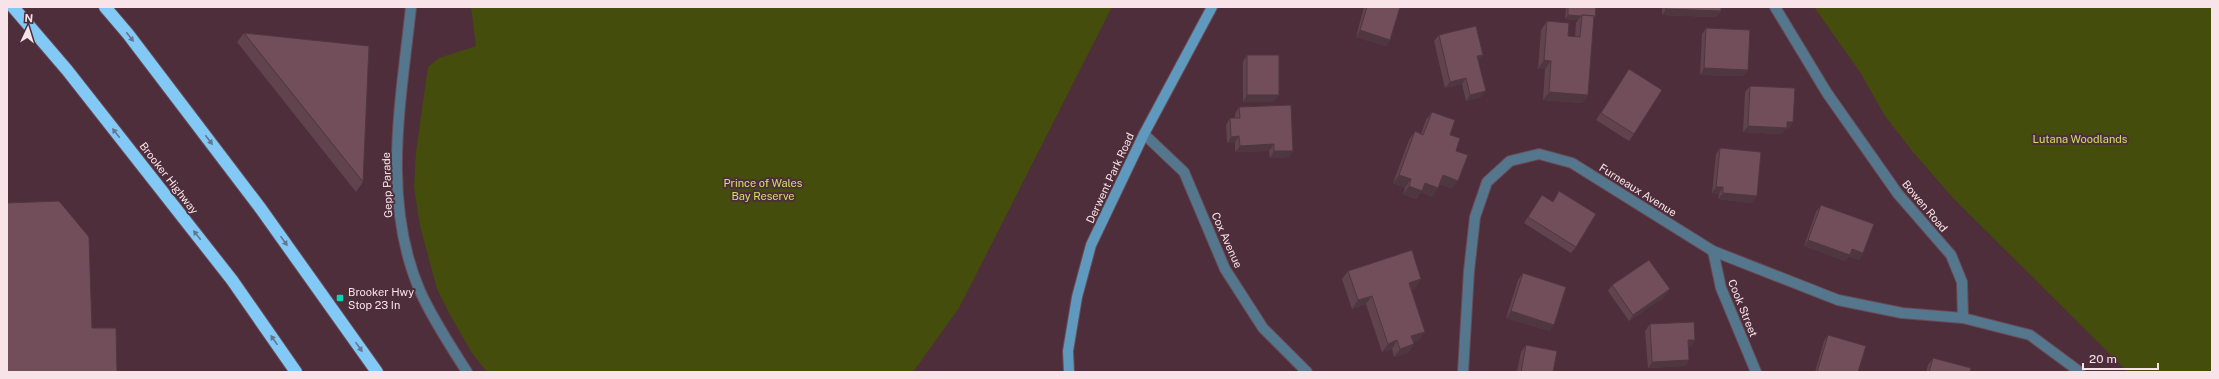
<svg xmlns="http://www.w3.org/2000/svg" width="2219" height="379" font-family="'Public Sans',sans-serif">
	<rect width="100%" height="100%" fill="#4e2e3a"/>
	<g fill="#444d0b">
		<path d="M 471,7 L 1112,7 L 959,308 L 913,372 L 487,372 L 472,353 L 450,315 L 437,289 L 420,226 L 414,187 L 416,152 L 428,67 L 439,58 L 476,46 Z"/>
		<path d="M 1814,7 L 2212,7 L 2212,372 L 2128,372 L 1953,198 L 1913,152 L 1885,116 L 1860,72 Z"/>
	</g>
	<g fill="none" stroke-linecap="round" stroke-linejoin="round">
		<defs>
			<g id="street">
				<path d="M 411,7 C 401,101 381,201 420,291 C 433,320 450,345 467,372"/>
				<path d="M 1775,7 L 1827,93 L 1898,194 L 1951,255 L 1962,282 L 1963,318"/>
				<path d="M 1144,134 L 1184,172 L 1225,269 L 1263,328 L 1307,372"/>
				<path d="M 1713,251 L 1721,288 L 1756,372"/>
				<path d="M 1463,372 L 1469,271 L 1475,217 L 1487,182 L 1510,161 L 1539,154 L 1572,163 L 1713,251 L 1838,300 L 1902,313 L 1963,318 L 2030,335 L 2080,372"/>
			</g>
			<path id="secondary" d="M 1069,372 L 1068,351 L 1077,297 L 1091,245 L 1144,134 L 1212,7"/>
			<g id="highway">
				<path d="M 13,7 L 67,70 L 232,280 L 296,372"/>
				<path d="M 105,7 L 128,34 L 261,209 L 377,372"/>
			</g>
		</defs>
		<use href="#street" stroke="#694b56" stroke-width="12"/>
		<use href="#secondary" stroke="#694b56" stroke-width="12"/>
		<use href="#highway" stroke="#694b56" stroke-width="14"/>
		<use href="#street" stroke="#54778e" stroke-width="10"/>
		<use href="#secondary" stroke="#5f99be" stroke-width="10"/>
		<use href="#highway" stroke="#82c9f6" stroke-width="12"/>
	</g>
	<g fill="#61434d">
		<path d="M 1364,7 L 1400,7 L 1390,40 L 1386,46 L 1356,37 Z"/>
		<path d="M 1566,7 L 1596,7 L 1595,17 L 1593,19 L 1588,95 L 1582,103 L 1543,100 L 1545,69 L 1538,69 L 1541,30 L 1547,21 L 1568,36 L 1575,37 L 1576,23 L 1578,20 L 1565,19 Z"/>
		<path d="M 1662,7 L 1721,7 L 1721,11 L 1716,17 L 1662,15 Z"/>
		<path d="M 1706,28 L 1748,70 L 1743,76 L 1700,75 L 1702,34 Z"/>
		<path d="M 244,33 L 363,182 L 356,192 L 237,42 Z"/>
		<path d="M 1439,35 L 1479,61 L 1481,97 L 1466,101 L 1462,84 L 1445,88 L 1434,41 Z"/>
		<path d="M 1247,55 L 1274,102 L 1243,102 L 1243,62 Z"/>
		<path d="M 1629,69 L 1634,134 L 1629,141 L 1596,120 Z"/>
		<path d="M 1750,86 L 1789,129 L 1786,128 L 1782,134 L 1743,132 L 1745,92 Z"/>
		<path d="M 1239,107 L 1293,151 L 1289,157 L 1270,158 L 1269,151 L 1235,152 L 1235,142 L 1227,143 L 1226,125 L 1230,118 L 1235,118 L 1235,114 Z"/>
		<path d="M 1432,112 L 1450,135 L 1456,151 L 1452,189 L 1440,184 L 1432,197 L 1421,192 L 1416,199 L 1403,194 L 1405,188 L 1393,183 L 1409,140 L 1415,131 L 1421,134 L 1426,120 Z"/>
		<path d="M 1720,148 L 1752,203 L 1718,199 L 1719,194 L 1712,193 L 1716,154 Z"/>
		<path d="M 1559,191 L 1576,247 L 1571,253 L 1524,223 L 1542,195 L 1552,202 Z"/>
		<path d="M 1821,205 L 1863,253 L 1859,260 L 1849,256 L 1845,261 L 1804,246 L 1816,212 Z"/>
		<path d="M 1348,271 L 1416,288 L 1411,289 L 1419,340 L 1413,342 L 1414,344 L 1408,353 L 1394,357 L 1392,349 L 1382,352 L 1366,304 L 1352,309 L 1342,279 Z"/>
		<path d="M 1523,273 L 1550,331 L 1506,318 L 1518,280 Z"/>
		<path d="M 1612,285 L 1670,289 L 1665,296 L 1629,321 L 1608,291 Z"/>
		<path d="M 1650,324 L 1695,340 L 1691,346 L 1689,346 L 1689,360 L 1685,366 L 1648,368 L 1645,331 Z"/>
		<path d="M 1828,335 L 1858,372 L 1815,372 L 1824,341 Z"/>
		<path d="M 1526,345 L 1553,372 L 1517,372 L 1521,352 Z"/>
		<path d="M 1933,358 L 1970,372 L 1926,372 L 1928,365 Z"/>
	</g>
	<g fill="#4f373f">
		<path d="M 1666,9 L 1721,11 L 1716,17 L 1662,15 Z"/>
		<path d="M 1568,15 L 1581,16 L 1578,20 L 1565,19 Z"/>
		<path d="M 1360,30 L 1390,40 L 1386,46 L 1356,37 Z"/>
		<path d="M 1483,55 L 1478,61 L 1477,56 Z"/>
		<path d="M 1544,60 L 1551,61 L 1545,69 L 1538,69 Z"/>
		<path d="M 1704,68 L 1748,70 L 1743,76 L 1700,75 Z"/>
		<path d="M 1466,78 L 1462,84 L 1445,88 L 1450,82 Z"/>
		<path d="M 1486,91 L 1481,97 L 1466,101 L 1470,95 Z"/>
		<path d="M 1549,92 L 1588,95 L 1582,103 L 1543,100 Z"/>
		<path d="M 1247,95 L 1279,95 L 1274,102 L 1243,102 Z"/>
		<path d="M 1787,122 L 1793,122 L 1789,129 L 1786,128 L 1782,134 L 1743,132 L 1748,126 Z"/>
		<path d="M 1239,136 L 1235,142 L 1227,143 L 1231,137 Z"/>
		<path d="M 1274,144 L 1269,151 L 1235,152 L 1240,146 Z"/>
		<path d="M 1274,151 L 1293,151 L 1289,157 L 1270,158 Z"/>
		<path d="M 1399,175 L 1411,179 L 1405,188 L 1393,183 Z"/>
		<path d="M 1443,175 L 1458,181 L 1452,189 L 1437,183 Z"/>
		<path d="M 1425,183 L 1438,188 L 1432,197 L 1421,192 L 1416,199 L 1403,194 L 1409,186 Z"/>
		<path d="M 1716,187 L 1723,187 L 1719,194 L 1712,193 Z"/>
		<path d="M 1723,193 L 1757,196 L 1752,203 L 1718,199 Z"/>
		<path d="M 1808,240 L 1852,249 L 1863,253 L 1859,260 L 1849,256 L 1845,261 L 1804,246 Z"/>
		<path d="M 1421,279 L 1416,288 L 1403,292 L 1409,283 Z"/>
		<path d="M 1670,289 L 1665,296 L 1629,321 L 1633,315 Z"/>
		<path d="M 1372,296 L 1366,304 L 1352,309 L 1358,300 Z"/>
		<path d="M 1511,311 L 1554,325 L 1550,331 L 1506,318 Z"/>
		<path d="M 1425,332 L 1419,340 L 1405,345 L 1411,336 Z"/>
		<path d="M 1397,340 L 1392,349 L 1382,352 L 1388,344 Z"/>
		<path d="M 1688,340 L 1695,340 L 1691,346 L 1684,347 Z"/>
		<path d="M 1414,344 L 1408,353 L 1394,357 L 1400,349 Z"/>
		<path d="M 1689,360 L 1685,366 L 1648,368 L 1652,362 Z"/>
	</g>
	<g fill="#714e5a" stroke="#4f373f">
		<path d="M 1367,7 L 1400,7 L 1390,40 L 1360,30 Z"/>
		<path d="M 1568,7 L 1596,7 L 1595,17 L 1594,17 L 1594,16 L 1582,15 L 1581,16 L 1568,15 Z"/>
		<path d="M 1666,7 L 1721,7 L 1721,11 L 1666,9 Z"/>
		<path d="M 1582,15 L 1594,16 L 1588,95 L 1549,92 L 1551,61 L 1544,60 L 1547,21 L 1569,23 L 1568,36 L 1580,37 Z"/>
		<path d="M 1476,26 L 1483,55 L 1477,56 L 1486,91 L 1470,95 L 1466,78 L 1450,82 L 1439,35 Z"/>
		<path d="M 1706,28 L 1750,30 L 1748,70 L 1704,68 Z"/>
		<path d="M 244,33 L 369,46 L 363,182 Z"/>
		<rect x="1247" y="55" width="32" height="40"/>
		<path d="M 1629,69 L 1662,90 L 1634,134 L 1601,113 Z"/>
		<path d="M 1750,86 L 1795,88 L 1793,122 L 1787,122 L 1787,128 L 1748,126 Z"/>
		<path d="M 1291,105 L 1293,151 L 1274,151 L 1274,144 L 1240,146 L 1239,136 L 1231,137 L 1230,118 L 1240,118 L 1239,107 Z"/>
		<path d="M 1432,112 L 1455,120 L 1450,135 L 1460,138 L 1456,151 L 1468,155 L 1458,181 L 1443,175 L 1438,188 L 1425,183 L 1422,191 L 1409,186 L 1411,179 L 1399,175 L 1415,131 L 1423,135 Z"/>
		<path d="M 1720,148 L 1761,152 L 1757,196 L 1723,193 L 1723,187 L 1716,187 Z"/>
		<path d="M 1559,191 L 1596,214 L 1576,247 L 1528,217 L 1542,195 L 1553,202 Z"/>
		<path d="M 59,201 L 89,237 L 92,328 L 116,328 L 117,372 L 7,372 L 7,203 Z"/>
		<path d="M 1821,205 L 1874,224 L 1863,253 L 1852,249 L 1850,255 L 1808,240 Z"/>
		<path d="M 1412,250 L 1421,279 L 1409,283 L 1425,332 L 1411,336 L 1414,344 L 1400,349 L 1397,340 L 1388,344 L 1372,296 L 1358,300 L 1348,271 Z"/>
		<path d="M 1649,260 L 1670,289 L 1633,315 L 1612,285 Z"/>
		<path d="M 1523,273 L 1566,287 L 1554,325 L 1511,311 Z"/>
		<path d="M 1694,322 L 1695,340 L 1688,340 L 1689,360 L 1652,362 L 1650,324 Z"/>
		<path d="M 1828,335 L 1866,346 L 1858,372 L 1817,372 Z"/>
		<path d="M 1526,345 L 1557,351 L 1553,372 L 1521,372 Z"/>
		<path d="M 1933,358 L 1971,368 L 1970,372 L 1929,372 Z"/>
	</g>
	<defs><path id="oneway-solid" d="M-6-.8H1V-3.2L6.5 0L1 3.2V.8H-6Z"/></defs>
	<g fill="#65748f">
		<use href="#oneway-solid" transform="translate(130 37) rotate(52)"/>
		<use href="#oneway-solid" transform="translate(116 133) rotate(-128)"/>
		<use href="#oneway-solid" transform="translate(209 140) rotate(53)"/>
		<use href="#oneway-solid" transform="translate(197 235) rotate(-128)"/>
		<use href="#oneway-solid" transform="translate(284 241) rotate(55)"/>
		<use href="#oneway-solid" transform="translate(274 340) rotate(-125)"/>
		<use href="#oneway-solid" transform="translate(359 347) rotate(55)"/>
	</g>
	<rect fill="#04d5b6" stroke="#4e2e3a" stroke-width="1.5" x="336" y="294" width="8" height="8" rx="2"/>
	<g text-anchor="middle" stroke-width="4" stroke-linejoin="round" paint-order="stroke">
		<g font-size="11" fill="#cee166" stroke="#4e2e3a">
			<text x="2080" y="143">Lutana Woodlands</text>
			<text x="763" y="187">Prince of Wales<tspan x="763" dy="13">Bay Reserve</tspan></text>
		</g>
		<g font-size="11" fill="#f8e3e9" stroke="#4e2e3a">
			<text transform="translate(169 178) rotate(52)" y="4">Brooker Highway</text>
			<text transform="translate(1110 178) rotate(-65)" y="4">Derwent Park Road</text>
			<text transform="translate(387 185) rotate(-92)" y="4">Gepp Parade</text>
			<text transform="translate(1638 190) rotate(32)" y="4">Furneaux Avenue</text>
			<text transform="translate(1925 206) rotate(50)" y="4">Bowen Road</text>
			<text transform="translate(1227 240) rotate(66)" y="4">Cox Avenue</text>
			<text transform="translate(1743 308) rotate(68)" y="4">Cook Street</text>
		</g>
		<g font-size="11" fill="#f8e3e9" stroke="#4e2e3a" text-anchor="start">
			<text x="348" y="296">Brooker Hwy<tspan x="348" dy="13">Stop 23 In</tspan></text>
		</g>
	</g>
	<rect width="2219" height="379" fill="none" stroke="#f8e3e9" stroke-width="16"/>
	<g transform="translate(28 28) rotate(4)" stroke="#4e2e3a" stroke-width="3" paint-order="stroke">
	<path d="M0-3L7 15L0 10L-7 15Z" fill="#f8e3e9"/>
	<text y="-6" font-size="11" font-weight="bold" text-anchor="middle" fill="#f8e3e9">N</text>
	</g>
	<path d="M2083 363v6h75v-6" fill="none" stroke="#f8e3e9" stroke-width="2"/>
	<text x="2089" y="363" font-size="12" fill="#f8e3e9" stroke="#4e2e3a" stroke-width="3" paint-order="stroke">20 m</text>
</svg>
